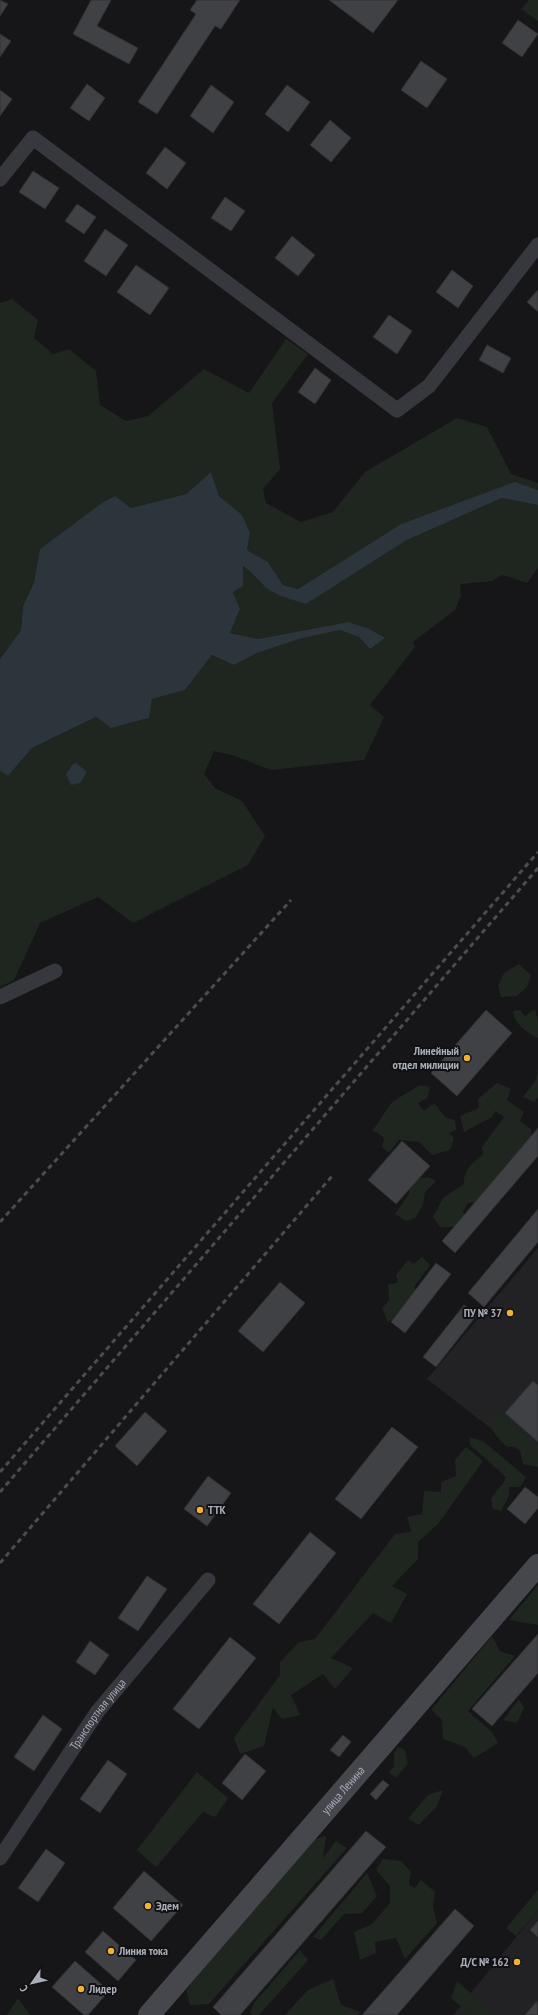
<svg xmlns="http://www.w3.org/2000/svg" width="538" height="2015" font-family="'PT Sans Narrow',sans-serif">
	<rect width="100%" height="100%" fill="#161618"/>
	<g fill="#222225">
		<path d="M 538,1248 L 538,1465 L 427,1379 Z"/>
		<path d="M 538,1910 L 538,2015 L 453,2015 Z"/>
	</g>
	<g fill="#1e261f">
		<path d="M 529,0 L 538,0 L 538,21 L 521,9 Z"/>
		<path d="M 12,299 L 38,320 L 34,338 L 53,354 L 69,349 L 96,371 L 100,405 L 126,421 L 148,416 L 204,369 L 249,393 L 286,339 L 308,354 L 272,403 L 280,469 L 263,489 L 266,503 L 301,522 L 333,512 L 365,472 L 457,418 L 487,427 L 511,474 L 538,483 L 538,490 L 515,483 L 401,524 L 298,589 L 283,585 L 268,562 L 247,550 L 250,533 L 242,516 L 219,496 L 211,472 L 186,494 L 131,508 L 115,496 L 103,502 L 40,549 L 34,582 L 23,606 L 21,630 L 0,659 L 0,303 Z"/>
		<path d="M 502,498 L 538,505 L 538,568 L 527,583 L 503,575 L 492,581 L 460,584 L 461,596 L 455,610 L 413,642 L 415,647 L 370,705 L 384,717 L 364,760 L 271,770 L 235,756 L 214,751 L 204,774 L 215,788 L 242,801 L 265,836 L 248,865 L 133,923 L 98,897 L 40,923 L 14,980 L 0,987 L 0,771 L 8,776 L 32,748 L 96,717 L 111,728 L 149,718 L 152,699 L 185,690 L 212,655 L 234,665 L 257,653 L 299,639 L 340,630 L 359,637 L 370,648 L 348,622 L 258,639 L 230,633 L 240,609 L 233,592 L 243,566 L 254,573 L 261,584 L 306,604 L 407,540 Z"/>
		<path d="M 519,964 L 531,975 L 527,987 L 517,996 L 501,997 L 498,986 L 504,973 Z"/>
		<path d="M 535,1009 L 538,1022 L 538,1038 C 527,1033 514,1024 513,1011 L 520,1010 L 525,1016 Z"/>
		<path d="M 538,1068 L 538,1098 L 534,1102 L 523,1097 L 536,1080 Z"/>
		<path d="M 497,1083 L 511,1089 L 507,1100 L 524,1112 L 520,1121 L 531,1129 L 531,1145 L 481,1202 L 468,1203 L 463,1211 L 466,1221 L 457,1227 L 440,1227 L 433,1217 L 443,1198 L 464,1184 C 463,1169 473,1163 483,1154 L 482,1147 L 504,1117 L 495,1111 L 492,1117 L 464,1132 L 460,1116 L 479,1108 L 478,1099 Z"/>
		<path d="M 420,1085 L 430,1087 L 427,1098 L 418,1103 L 424,1111 L 431,1105 L 435,1104 L 445,1117 L 455,1120 L 456,1130 L 449,1133 L 454,1138 L 450,1150 L 432,1155 L 419,1142 L 399,1140 L 389,1153 L 382,1147 L 384,1138 L 373,1130 L 392,1102 Z"/>
		<path d="M 428,1177 L 436,1181 L 425,1192 L 423,1205 L 415,1218 L 406,1221 L 395,1214 L 409,1194 L 410,1185 L 414,1179 Z"/>
		<path d="M 422,1257 L 430,1265 L 414,1287 L 418,1292 L 398,1316 L 388,1322 L 382,1308 L 389,1300 L 388,1285 L 398,1282 L 396,1275 L 408,1260 L 414,1264 Z"/>
		<path d="M 500,1411 L 538,1444 L 538,1467 L 523,1464 L 519,1446 L 507,1447 L 498,1438 L 487,1422 Z"/>
		<path d="M 469,1437 L 483,1441 L 526,1477 L 520,1487 L 509,1487 L 509,1496 L 501,1511 L 493,1509 L 491,1498 L 504,1482 L 506,1477 L 470,1445 Z"/>
		<path d="M 466,1447 L 483,1461 L 438,1524 L 418,1542 L 418,1559 L 392,1586 L 407,1594 L 391,1623 L 373,1613 L 331,1658 L 353,1668 L 335,1689 L 323,1674 L 291,1695 L 300,1715 L 282,1719 L 273,1708 L 264,1746 L 240,1754 L 234,1738 L 280,1675 L 280,1662 L 299,1642 L 315,1639 L 395,1534 L 411,1532 L 407,1517 L 422,1514 L 424,1491 L 441,1492 L 441,1482 L 456,1476 L 455,1460 Z"/>
		<path d="M 538,1585 L 538,1625 L 509,1620 Z"/>
		<path d="M 492,1636 L 500,1651 L 515,1656 L 468,1711 L 492,1732 L 498,1743 L 474,1758 L 465,1747 L 443,1739 L 442,1720 L 431,1710 Z"/>
		<path d="M 519,1699 L 524,1708 L 517,1723 L 503,1720 Z"/>
		<path d="M 398,1747 L 405,1750 L 408,1763 L 396,1778 L 389,1772 L 394,1767 L 394,1753 Z"/>
		<path d="M 197,1772 L 228,1798 L 215,1817 L 203,1812 L 156,1867 L 137,1850 Z"/>
		<path d="M 443,1790 L 437,1806 L 419,1825 L 408,1819 L 428,1795 Z"/>
		<path d="M 326,1836 L 323,1858 L 336,1841 L 347,1848 L 209,2004 L 190,2005 L 186,1990 L 304,1842 Z"/>
		<path d="M 383,1859 L 401,1861 L 411,1872 L 409,1885 L 415,1888 L 421,1880 L 435,1892 L 433,1906 L 437,1923 L 405,1959 L 396,1938 L 375,1942 L 376,1953 L 360,1960 L 354,1932 L 372,1924 L 390,1903 L 390,1886 L 376,1870 Z"/>
		<path d="M 367,1873 L 377,1896 L 362,1913 L 344,1914 L 321,1940 L 313,1937 Z"/>
		<path d="M 538,1890 L 538,1910 L 516,1936 L 506,1928 Z"/>
		<path d="M 300,1950 L 308,1960 L 259,2015 L 253,2015 L 250,2013 L 254,2003 Z"/>
		<path d="M 333,1979 L 341,2005 L 361,2012 L 358,2015 L 285,2015 L 308,1990 Z"/>
		<path d="M 457,1981 L 495,2015 L 471,2015 L 451,1998 Z"/>
		<path d="M 18,1998 L 30,2015 L 7,2015 Z"/>
	</g>
	<g fill="#2c353c">
		<path d="M 211,472 L 219,496 L 242,515 L 250,533 L 247,550 L 268,562 L 283,585 L 298,589 L 401,524 L 515,482 L 538,490 L 538,505 L 502,498 L 407,540 L 306,604 C 291,599 272,595 261,583 C 255,576 251,571 243,566 L 243,586 L 233,592 L 240,609 L 230,633 L 258,639 L 348,622 L 369,629 L 385,638 L 370,649 L 359,637 L 340,630 L 299,639 L 257,653 L 234,665 L 212,655 L 185,690 L 152,699 L 149,718 L 111,728 L 96,717 L 32,748 L 8,776 L 0,771 L 0,659 L 21,630 L 23,606 L 34,582 L 40,549 L 103,502 L 115,496 L 131,508 L 186,494 Z"/>
		<path d="M 76,763 L 87,772 L 80,783 L 71,785 L 66,774 L 73,764 Z"/>
	</g>
	<g fill="#404145" stroke="#303034">
		<path d="M 0,0 L 8,4 L 0,16 Z"/>
		<path d="M 91,0 L 111,0 L 97,26 L 138,48 L 129,64 L 73,34 Z"/>
		<path d="M 197,0 L 240,0 L 221,29 L 215,26 L 157,114 L 138,102 L 196,14 L 190,10 Z"/>
		<path d="M 329,0 L 398,0 L 373,33 Z"/>
		<path d="M 518,20 L 538,34 L 522,57 L 502,43 Z"/>
		<path d="M 0,34 L 11,41 L 0,57 Z"/>
		<path d="M 421,61 L 447,79 L 427,108 L 401,90 Z"/>
		<path d="M 87,84 L 105,98 L 89,121 L 70,108 Z"/>
		<path d="M 211,85 L 234,102 L 213,133 L 190,116 Z"/>
		<path d="M 287,85 L 310,102 L 288,132 L 265,114 Z"/>
		<path d="M 0,90 L 12,99 L 0,116 Z"/>
		<path d="M 330,120 L 351,138 L 331,162 L 310,145 Z"/>
		<path d="M 165,147 L 186,163 L 167,189 L 146,173 Z"/>
		<path d="M 33,171 L 59,188 L 45,209 L 19,192 Z"/>
		<path d="M 225,197 L 245,211 L 231,231 L 211,218 Z"/>
		<path d="M 77,204 L 96,217 L 84,234 L 65,221 Z"/>
		<path d="M 105,229 L 128,245 L 106,276 L 84,261 Z"/>
		<path d="M 292,236 L 315,255 L 298,276 L 275,258 Z"/>
		<path d="M 136,265 L 169,288 L 150,315 L 117,292 Z"/>
		<path d="M 452,270 L 473,286 L 458,308 L 436,292 Z"/>
		<path d="M 538,290 L 538,311 L 537,311 L 527,302 Z"/>
		<path d="M 389,315 L 412,331 L 397,354 L 373,337 Z"/>
		<path d="M 487,345 L 511,358 L 503,373 L 479,360 Z"/>
		<path d="M 315,368 L 331,380 L 315,404 L 298,392 Z"/>
		<path d="M 486,1010 L 512,1033 L 457,1096 L 431,1073 Z"/>
		<path d="M 538,1128 L 538,1156 L 455,1253 L 442,1241 Z"/>
		<path d="M 402,1141 L 430,1166 L 396,1204 L 368,1180 Z"/>
		<path d="M 538,1209 L 538,1242 L 484,1307 L 468,1293 Z"/>
		<path d="M 436,1263 L 451,1274 L 405,1333 L 391,1322 Z"/>
		<path d="M 280,1282 L 305,1303 L 263,1352 L 238,1331 Z"/>
		<path d="M 464,1305 L 477,1315 L 436,1367 L 423,1357 Z"/>
		<path d="M 533,1381 L 538,1385 L 538,1442 L 505,1413 Z"/>
		<path d="M 145,1412 L 167,1431 L 137,1466 L 115,1446 Z"/>
		<path d="M 392,1427 L 418,1447 L 361,1519 L 335,1499 Z"/>
		<path d="M 208,1476 L 231,1493 L 207,1526 L 184,1509 Z"/>
		<path d="M 525,1487 L 538,1497 L 538,1508 L 525,1524 L 507,1509 Z"/>
		<path d="M 310,1532 L 336,1553 L 279,1624 L 253,1604 Z"/>
		<path d="M 147,1576 L 167,1589 L 138,1631 L 118,1618 Z"/>
		<path d="M 538,1634 L 538,1673 L 492,1726 L 472,1709 Z"/>
		<path d="M 230,1637 L 256,1658 L 199,1729 L 173,1709 Z"/>
		<path d="M 90,1641 L 109,1655 L 95,1675 L 76,1662 Z"/>
		<path d="M 43,1715 L 62,1729 L 34,1771 L 14,1757 Z"/>
		<path d="M 343,1735 L 351,1742 L 339,1757 L 330,1750 Z"/>
		<path d="M 245,1754 L 266,1771 L 242,1800 L 222,1783 Z"/>
		<path d="M 108,1760 L 127,1774 L 100,1813 L 80,1799 Z"/>
		<path d="M 383,1780 L 389,1785 L 376,1800 L 370,1794 Z"/>
		<path d="M 366,1831 L 386,1847 L 240,2015 L 221,2015 L 213,2007 Z"/>
		<path d="M 46,1849 L 65,1863 L 38,1902 L 18,1888 Z"/>
		<path d="M 144,1871 L 183,1905 L 151,1941 L 113,1908 Z"/>
		<path d="M 455,1909 L 474,1926 L 397,2015 L 362,2015 Z"/>
		<path d="M 538,1921 L 538,1937 L 530,1930 Z"/>
		<path d="M 103,1931 L 136,1960 L 118,1981 L 85,1952 Z"/>
		<path d="M 75,1961 L 109,1991 L 88,2015 L 84,2015 L 52,1987 Z"/>
		<path d="M 537,2001 L 538,2015 L 525,2015 Z"/>
	</g>
	<g fill="none" stroke-linecap="round" stroke-linejoin="round">
		<g stroke="#37383d" stroke-width="15">
			<path d="M 0,179 L 33,138 L 397,410 L 429,386 L 538,245"/>
			<path d="M 0,997 L 55,971"/>
			<path id="s1" d="M 0,1858 L 98,1711 L 208,1580"/>
		</g>
		<path stroke="#45474d" stroke-width="22" id="s2" d="M 149,2015 L 538,1565"/>
		<g stroke="#4a4c52" stroke-width="3" stroke-dasharray="5 4" stroke-linecap="butt">
			<path d="M 0,1222 L 291,900"/>
			<path d="M 0,1472 L 538,852"/>
			<path d="M 0,1492 L 538,868"/>
			<path d="M 0,1563 L 333,1175"/>
		</g>
	</g>
	<g fill="#f2b134" stroke="#111113" stroke-width="1.5">
		<circle cx="467" cy="1058" r="4"/>
		<circle cx="510" cy="1313" r="4"/>
		<circle cx="200" cy="1510" r="4"/>
		<circle cx="148" cy="1906" r="4"/>
		<circle cx="111" cy="1951" r="4"/>
		<circle cx="517" cy="1962" r="4"/>
		<circle cx="81" cy="1989" r="4"/>
	</g>
	<g text-anchor="middle" stroke-width="4" stroke-linejoin="round" paint-order="stroke">
		<g font-size="12" font-weight="bold" fill="#a8adb8" stroke="#111113" text-anchor="start">
			<text x="459" y="1055" text-anchor="end">Линейный<tspan x="459" dy="14">отдел милиции</tspan></text>
			<text x="502" y="1317" text-anchor="end">ПУ № 37</text>
			<text x="208" y="1514">ТТК</text>
			<text x="156" y="1910">Эдем</text>
			<text x="119" y="1955">Линия тока</text>
			<text x="509" y="1966" text-anchor="end">Д/С № 162</text>
			<text x="89" y="1993">Лидер</text>
		</g>
		<g font-size="12" fill="#a8adb8" stroke="#111113">
			<text dy="4" stroke="none"><textPath href="#s1" startOffset="174">Транспортная улица</textPath></text>
			<text dy="4" stroke="none"><textPath href="#s2" startOffset="297">улица Ленина</textPath></text>
		</g>
	</g>
	<g transform="translate(32 1983) rotate(236)" stroke="#111113" stroke-width="3" paint-order="stroke">
	<path d="M0-3L7 15L0 10L-7 15Z" fill="#a8adb8"/>
	<text y="-6" font-size="11" font-weight="bold" text-anchor="middle" fill="#a8adb8">С</text>
	</g>
</svg>
